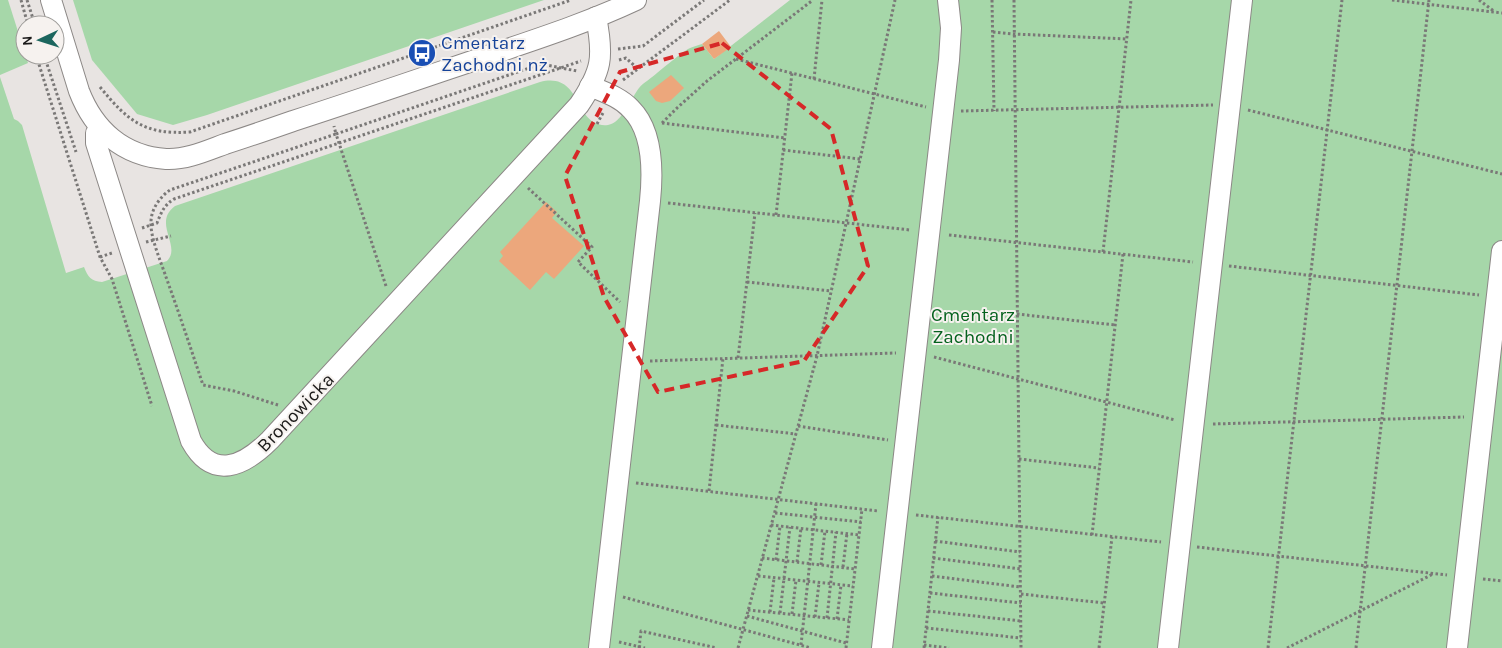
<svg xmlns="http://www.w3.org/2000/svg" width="1502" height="648" font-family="Karla,sans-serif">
	<rect width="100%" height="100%" fill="#e8e4e2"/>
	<g fill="#a6d7a9">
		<path d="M 0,0 L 8,0 L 28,63 L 0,75 Z"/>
		<path d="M 73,0 L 544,0 L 207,115 L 173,125 L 137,114 L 92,60 Z"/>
		<path d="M 790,0 L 1502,0 L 1502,648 L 0,648 L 0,77 L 14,119 L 18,121 L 22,125 L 66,273 L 84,267 C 88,277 91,281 102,282 L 167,261 C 182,246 152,223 175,206 L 540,82 C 584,71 573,129 608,125 C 622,123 631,98 639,88 C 644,82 652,78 657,73 C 667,65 677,56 688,49 C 692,47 698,45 702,44 L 714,59 Z"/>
	</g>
	<g fill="#eca77c">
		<path d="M 719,31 L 731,47 L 714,59 L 702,44 Z"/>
		<path d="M 671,75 L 684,88 L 670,101 L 662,103 L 656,101 L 649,92 Z"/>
		<path d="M 546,202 L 557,212 L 552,218 L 584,246 L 554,279 L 546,272 L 530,290 L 499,261 L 503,256 L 500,252 Z"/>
	</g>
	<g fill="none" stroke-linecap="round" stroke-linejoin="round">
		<defs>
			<g id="minor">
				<path d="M 51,0 L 79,91 C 94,130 123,156 166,159 C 186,160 206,151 225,144 C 247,137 270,129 293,121 C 358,100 422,78 487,56 C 537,39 587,23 636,0"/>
				<path d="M 590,86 C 604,92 620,97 631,109 C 653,131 653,172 650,201 L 599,648"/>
				<path d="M 100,128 L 96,133 L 96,143 L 191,441 C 213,481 244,466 270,440 L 579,105 C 602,71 604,57 596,17"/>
				<path d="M 882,648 L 949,60 L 951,28 L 948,0"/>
				<path d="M 1168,648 L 1242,0"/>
				<path d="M 1457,648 L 1502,251"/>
			</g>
		</defs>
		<use href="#minor" stroke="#8c8886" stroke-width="22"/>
		<g stroke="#7a7877" stroke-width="3" stroke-dasharray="2.5 2.5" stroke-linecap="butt">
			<path d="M 21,0 L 28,25"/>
			<path d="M 27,0 L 35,25"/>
			<path d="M 992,0 L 994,111"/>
			<path d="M 1014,0 L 1021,648"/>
			<path d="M 1392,0 L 1502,13"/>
			<path d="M 1479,0 L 1495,12"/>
			<path d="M 993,32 L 1014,34 L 1127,39"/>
			<path d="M 618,49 L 643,46 L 704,0"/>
			<path d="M 36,55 L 100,257 L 112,279 L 152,406"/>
			<path d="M 44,55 L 76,152"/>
			<path d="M 736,59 L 926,107"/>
			<path d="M 619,60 L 626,58 L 638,69"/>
			<path d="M 814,79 L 822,0"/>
			<path d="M 623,80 L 730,0"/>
			<path d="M 100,87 C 128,121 144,135 190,132 L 571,0"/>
			<path d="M 1248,110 L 1502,174"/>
			<path d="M 961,111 L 1213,105"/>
			<path d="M 662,123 L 677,108 L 707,81 L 813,0"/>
			<path d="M 662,123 L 785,138"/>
			<path d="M 597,124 L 604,111"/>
			<path d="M 783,150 L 860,159"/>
			<path d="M 528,188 L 592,247 L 578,262 L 620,302"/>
			<path d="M 668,203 L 910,230"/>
			<path d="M 776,215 L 792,73"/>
			<path d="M 142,228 L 157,223 C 161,213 164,205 174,199 L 581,61"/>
			<path d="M 949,235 L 1193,262"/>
			<path d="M 146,242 L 171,236"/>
			<path d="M 1103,252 L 1131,0"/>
			<path d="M 100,257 L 112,253"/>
			<path d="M 1229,266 L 1479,295"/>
			<path d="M 747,282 L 831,291"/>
			<path d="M 386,286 L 336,134 L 541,64 L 577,71"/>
			<path d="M 1017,314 L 1115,325"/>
			<path d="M 934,357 L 1175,420"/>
			<path d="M 738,358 L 755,213"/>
			<path d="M 650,361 L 896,353"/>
			<path d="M 278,405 L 234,391 L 203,385 C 191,349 179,313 166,277 C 161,262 150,237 151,222 C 151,209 160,197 170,190 L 336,134 L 334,126"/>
			<path d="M 1213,424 L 1464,417"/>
			<path d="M 716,425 L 796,434"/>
			<path d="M 798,426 L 888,440"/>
			<path d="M 1019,459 L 1099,468"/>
			<path d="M 636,483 L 878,511"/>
			<path d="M 709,491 L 723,358"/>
			<path d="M 775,513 L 861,522"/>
			<path d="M 916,515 L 1161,542"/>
			<path d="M 771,525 L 859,535"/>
			<path d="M 1092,535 L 1123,254"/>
			<path d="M 935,541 L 1020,552"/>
			<path d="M 1197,547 L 1447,575"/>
			<path d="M 762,558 L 855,569"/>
			<path d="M 933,558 L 1021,569"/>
			<path d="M 776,560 L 780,526"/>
			<path d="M 797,562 L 801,528"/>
			<path d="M 821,565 L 825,531"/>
			<path d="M 843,567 L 847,533"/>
			<path d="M 758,576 L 853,586"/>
			<path d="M 932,576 L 1020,587"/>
			<path d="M 1483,579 L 1502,581"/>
			<path d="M 930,593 L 1021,603"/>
			<path d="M 1021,594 L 1104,603"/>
			<path d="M 623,597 L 811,648"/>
			<path d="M 748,610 L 849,620"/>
			<path d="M 928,611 L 1021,621"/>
			<path d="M 770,612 L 774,578"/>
			<path d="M 780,613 L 790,527"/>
			<path d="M 792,614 L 796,580"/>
			<path d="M 747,616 L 846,643"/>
			<path d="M 815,617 L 819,583"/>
			<path d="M 827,618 L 836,532"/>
			<path d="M 837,619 L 841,585"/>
			<path d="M 926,628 L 1021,638"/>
			<path d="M 619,642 L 645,648"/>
			<path d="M 801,645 L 816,504"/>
			<path d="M 924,645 L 949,648"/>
			<path d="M 639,648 L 641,631 L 717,648"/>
			<path d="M 738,648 L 817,356 L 895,0"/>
			<path d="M 846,648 L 862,509"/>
			<path d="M 924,648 L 938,517"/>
			<path d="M 1099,648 L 1112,537"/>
			<path d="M 1268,648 L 1342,0"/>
			<path d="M 1287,648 L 1433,574"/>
			<path d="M 1356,648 L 1429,0"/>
		</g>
		<use href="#minor" stroke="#fff" stroke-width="20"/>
	</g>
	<path fill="none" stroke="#d62828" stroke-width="4" stroke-dasharray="10 6" stroke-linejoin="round" d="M 722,43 L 831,129 L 868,266 L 804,361 L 658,392 L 604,297 L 565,176 L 620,72 Z"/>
	<defs>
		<symbol id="bus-disc" viewBox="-11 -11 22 22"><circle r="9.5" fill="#1a4fb4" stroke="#f6f2ef"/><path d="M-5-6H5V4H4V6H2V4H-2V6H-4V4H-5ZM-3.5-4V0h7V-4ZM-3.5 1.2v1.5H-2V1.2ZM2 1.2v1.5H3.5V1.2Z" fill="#fff"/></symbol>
	</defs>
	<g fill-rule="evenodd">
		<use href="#bus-disc" x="406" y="37" width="32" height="32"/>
	</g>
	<g text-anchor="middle" stroke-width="4" stroke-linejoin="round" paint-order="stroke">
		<g font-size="19" fill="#164399" stroke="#f6f2ef" text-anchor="start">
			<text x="441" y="49">Cmentarz<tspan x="441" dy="22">Zachodni nż</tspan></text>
		</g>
		<g font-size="19" fill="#05621e" stroke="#f6f2ef">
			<text x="973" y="321">Cmentarz<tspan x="973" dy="22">Zachodni</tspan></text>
		</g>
		<g font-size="19" fill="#1b1a19" stroke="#f6f2ef">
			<text transform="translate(295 412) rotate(-46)" y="7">Bronowicka</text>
		</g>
	</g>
	<g transform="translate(40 40) rotate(266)"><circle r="24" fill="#f6f2ef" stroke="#9e9c99"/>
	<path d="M0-4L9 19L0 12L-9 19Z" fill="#1c665e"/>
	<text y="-8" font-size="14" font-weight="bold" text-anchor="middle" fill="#1b1a19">N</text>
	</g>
</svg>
